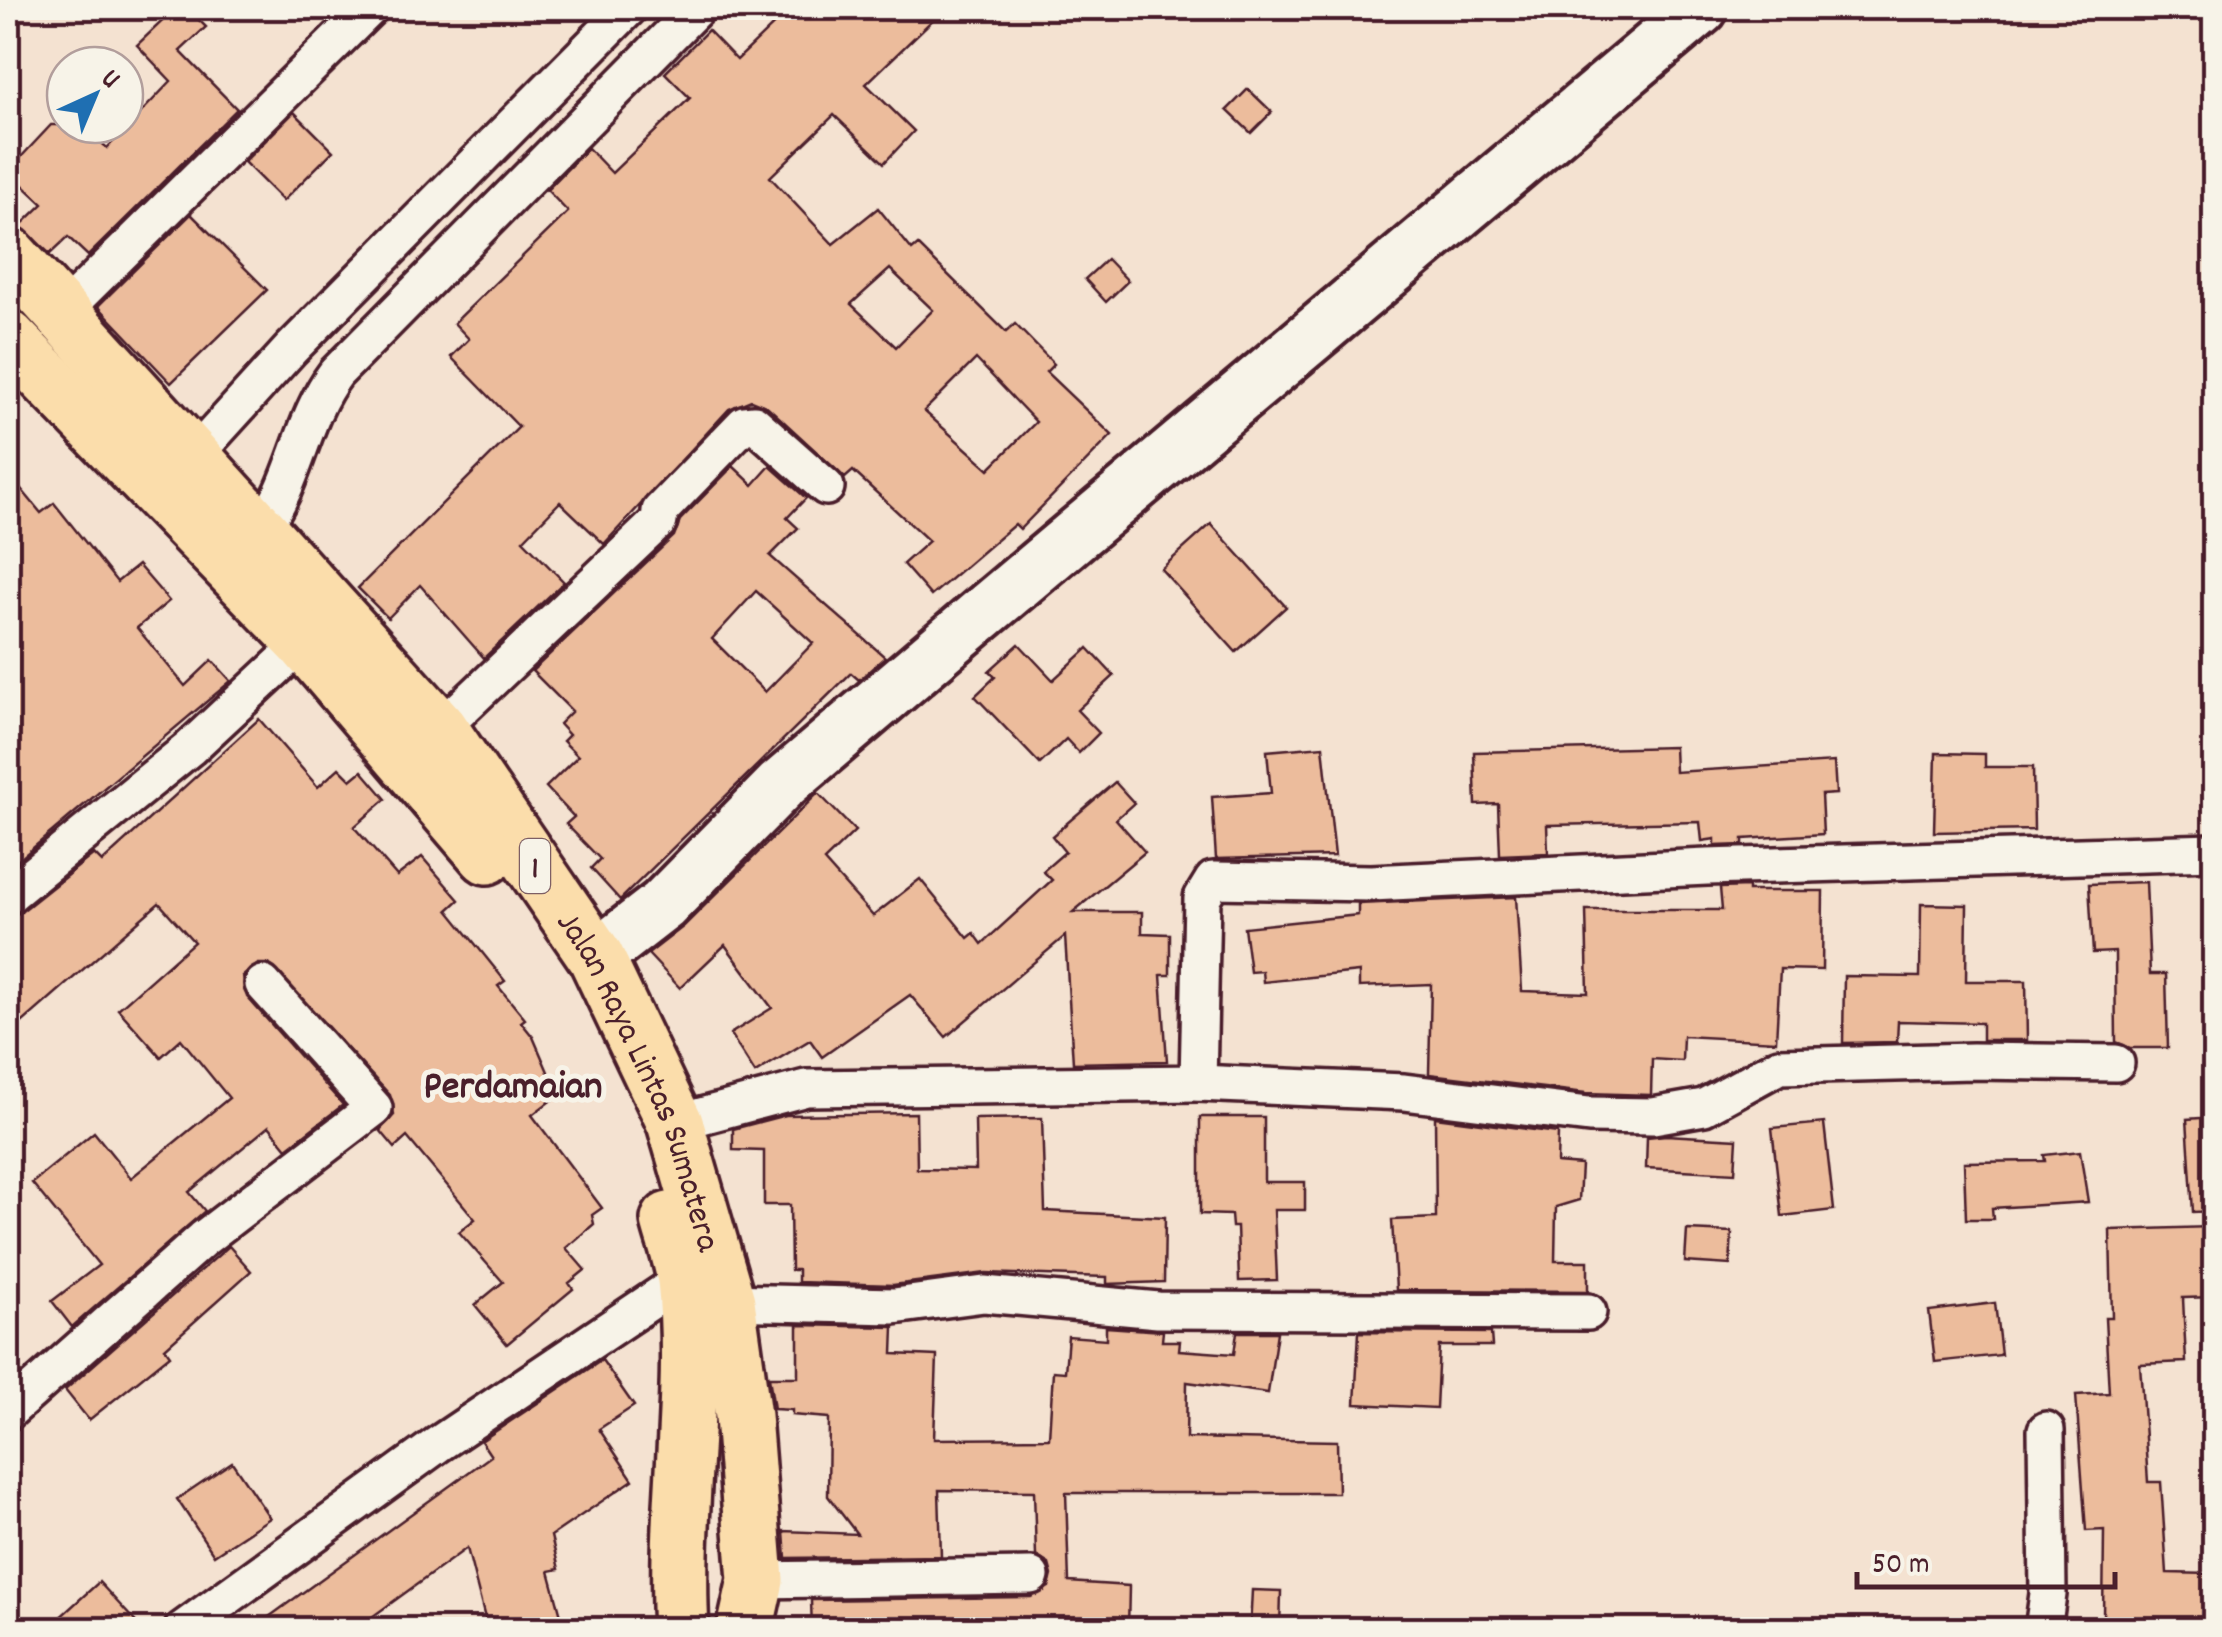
<svg xmlns="http://www.w3.org/2000/svg" width="2222" height="1637" font-family="Dekko,sans-serif">
	<rect width="100%" height="100%" fill="#f4e2d1"/>
	<filter id="ink" filterUnits="userSpaceOnUse"><feTurbulence type="fractalNoise" baseFrequency=".01" numOctaves="2"/><feDisplacementMap in="SourceGraphic" scale="20" xChannelSelector="R" yChannelSelector="G"/><feConvolveMatrix kernelMatrix="1 2 1 2 8 2 1 2 1" color-interpolation-filters="sRGB"/></filter>
	<g filter="url(#ink)">
		<g fill="#ecbc9c" stroke="#4a1f2b" stroke-width="2.5" fill-rule="evenodd">
			<path d="M 176,8 L 187,8 L 206,27 L 180,51 L 237,109 L 88,256 L 68,237 L 50,254 L 20,226 L 43,204 L 8,171 L 51,125 L 83,125 L 107,148 L 171,81 L 137,45 Z"/>
			<path d="M 791,8 L 945,8 L 866,84 L 914,131 L 884,163 L 834,115 L 770,177 L 833,244 L 878,208 L 912,250 L 918,245 L 1006,332 L 1015,324 L 1054,364 L 1046,372 L 1112,435 L 1020,529 L 1015,524 L 931,596 L 903,564 L 929,541 L 853,471 L 845,478 L 768,407 L 751,400 L 729,409 L 604,544 L 560,502 L 523,540 L 564,582 L 484,658 L 420,585 L 388,618 L 358,588 L 519,427 L 451,357 L 469,339 L 454,323 L 568,212 L 547,190 L 588,148 L 612,173 L 690,98 L 665,73 L 708,30 L 737,60 ZM 890,269 L 933,310 L 896,347 L 851,304 ZM 976,359 L 1036,422 L 989,469 L 924,411 Z"/>
			<path d="M 1248,89 L 1272,112 L 1251,133 L 1227,110 Z"/>
			<path d="M 294,112 L 333,151 L 283,201 L 244,162 Z"/>
			<path d="M 191,214 L 267,290 L 171,383 L 98,306 Z"/>
			<path d="M 1107,259 L 1128,281 L 1106,302 L 1085,279 Z"/>
			<path d="M 733,466 L 753,485 L 770,466 L 806,498 L 787,518 L 798,528 L 770,556 L 885,657 L 859,680 L 851,673 L 620,900 L 591,868 L 600,859 L 566,824 L 574,817 L 546,787 L 578,756 L 563,741 L 569,735 L 559,724 L 572,711 L 532,671 L 674,536 L 680,520 ZM 756,591 L 813,643 L 765,692 L 712,639 Z"/>
			<path d="M 8,473 L 41,513 L 54,503 L 117,582 L 138,565 L 169,601 L 137,628 L 185,686 L 212,660 L 231,681 L 8,869 Z"/>
			<path d="M 1211,524 L 1286,607 L 1236,652 L 1161,569 Z"/>
			<path d="M 1019,644 L 1053,680 L 1088,648 L 1114,676 L 1077,710 L 1099,733 L 1079,753 L 1066,739 L 1040,764 L 975,696 L 995,677 L 989,671 Z"/>
			<path d="M 259,719 L 318,787 L 339,768 L 351,780 L 362,771 L 386,799 L 354,827 L 397,876 L 422,857 L 459,900 L 448,910 L 505,981 L 498,986 L 525,1019 L 521,1022 L 533,1037 L 558,1095 L 532,1115 L 602,1208 L 592,1215 L 594,1224 L 566,1248 L 585,1270 L 569,1283 L 573,1289 L 507,1344 L 475,1305 L 503,1282 L 459,1232 L 475,1219 L 407,1137 L 395,1148 L 380,1130 L 394,1115 L 390,1095 L 269,964 L 258,964 L 243,976 L 247,997 L 343,1105 L 287,1148 L 269,1126 L 189,1192 L 205,1211 L 72,1327 L 52,1301 L 99,1265 L 32,1183 L 94,1132 L 131,1178 L 229,1098 L 181,1039 L 161,1057 L 118,1009 L 194,942 L 159,903 L 8,1035 L 8,918 L 21,912 L 94,854 L 102,862 Z"/>
			<path d="M 1323,746 L 1335,856 L 1216,859 L 1212,797 L 1271,793 L 1267,751 Z"/>
			<path d="M 1674,747 L 1675,772 L 1834,762 L 1836,794 L 1821,795 L 1823,834 L 1743,839 L 1743,845 L 1715,846 L 1715,839 L 1702,841 L 1700,822 L 1547,825 L 1548,853 L 1500,855 L 1498,804 L 1476,805 L 1474,752 Z"/>
			<path d="M 1936,753 L 1985,754 L 1985,767 L 2033,767 L 2034,830 L 1934,832 Z"/>
			<path d="M 1115,782 L 1134,803 L 1116,819 L 1145,852 L 1073,912 L 1142,912 L 1142,933 L 1170,934 L 1170,975 L 1161,975 L 1167,1061 L 1073,1063 L 1065,936 L 946,1037 L 910,995 L 822,1057 L 810,1040 L 755,1073 L 730,1034 L 772,1008 L 725,945 L 680,988 L 648,954 L 684,926 L 818,793 L 855,831 L 824,861 L 873,916 L 920,879 L 968,938 L 974,933 L 982,944 L 1052,880 L 1043,871 L 1065,852 L 1052,836 Z"/>
			<path d="M 2146,882 L 2150,974 L 2166,974 L 2168,1048 L 2130,1048 L 2116,1042 L 2115,952 L 2093,953 L 2089,884 Z"/>
			<path d="M 1748,887 L 1748,891 L 1823,891 L 1822,970 L 1780,969 L 1776,1041 L 1683,1036 L 1682,1061 L 1652,1059 L 1651,1095 L 1586,1093 L 1429,1074 L 1431,984 L 1359,987 L 1359,972 L 1263,982 L 1262,971 L 1250,972 L 1244,927 L 1358,915 L 1358,904 L 1516,897 L 1522,991 L 1588,993 L 1586,910 L 1722,910 L 1720,888 Z"/>
			<path d="M 1921,904 L 1967,905 L 1966,981 L 2026,981 L 2027,1040 L 1982,1040 L 1982,1023 L 1898,1021 L 1897,1042 L 1843,1043 L 1844,976 L 1920,977 Z"/>
			<path d="M 916,1113 L 917,1169 L 976,1170 L 975,1119 L 1042,1118 L 1045,1211 L 1165,1217 L 1164,1282 L 1107,1284 L 1107,1277 L 986,1273 L 893,1285 L 798,1282 L 798,1270 L 791,1270 L 790,1205 L 764,1205 L 764,1151 L 733,1150 L 733,1129 L 786,1115 Z"/>
			<path d="M 1200,1117 L 1264,1117 L 1264,1182 L 1305,1182 L 1305,1210 L 1274,1210 L 1277,1280 L 1239,1281 L 1237,1227 L 1232,1227 L 1231,1215 L 1200,1214 Z"/>
			<path d="M 1435,1117 L 1558,1133 L 1557,1163 L 1581,1165 L 1579,1200 L 1556,1207 L 1555,1261 L 1588,1261 L 1588,1291 L 1396,1290 L 1392,1220 L 1436,1218 Z"/>
			<path d="M 2214,1117 L 2214,1211 L 2193,1212 L 2187,1119 Z"/>
			<path d="M 1824,1123 L 1834,1210 L 1782,1216 L 1772,1128 Z"/>
			<path d="M 1666,1135 L 1737,1139 L 1735,1173 L 1646,1168 L 1647,1137 Z"/>
			<path d="M 2080,1151 L 2088,1202 L 1992,1208 L 1993,1219 L 1966,1219 L 1964,1162 L 2045,1161 L 2044,1155 Z"/>
			<path d="M 2211,1227 L 2213,1297 L 2183,1298 L 2186,1362 L 2140,1364 L 2148,1482 L 2161,1482 L 2167,1573 L 2212,1574 L 2212,1623 L 2103,1620 L 2104,1530 L 2086,1531 L 2076,1395 L 2109,1393 L 2105,1318 L 2112,1318 L 2110,1230 Z"/>
			<path d="M 1687,1230 L 1732,1232 L 1730,1265 L 1685,1262 Z"/>
			<path d="M 229,1246 L 251,1271 L 165,1348 L 170,1355 L 89,1420 L 65,1390 Z"/>
			<path d="M 1995,1303 L 2001,1355 L 1935,1362 L 1929,1311 Z"/>
			<path d="M 798,1325 L 894,1327 L 893,1354 L 937,1356 L 934,1439 L 1049,1438 L 1053,1371 L 1065,1372 L 1068,1336 L 1106,1339 L 1106,1327 L 1163,1331 L 1162,1341 L 1180,1341 L 1179,1350 L 1234,1354 L 1237,1332 L 1277,1332 L 1268,1393 L 1187,1382 L 1186,1438 L 1337,1441 L 1338,1493 L 1066,1493 L 1069,1582 L 1129,1586 L 1128,1630 L 985,1626 L 985,1630 L 812,1630 L 811,1600 L 1031,1597 L 1049,1587 L 1052,1575 L 1049,1564 L 1036,1556 L 1034,1491 L 939,1490 L 941,1556 L 786,1558 L 784,1531 L 857,1534 L 828,1496 L 829,1418 L 792,1415 L 792,1410 L 774,1409 L 769,1377 L 798,1377 Z"/>
			<path d="M 1359,1332 L 1491,1333 L 1492,1346 L 1439,1346 L 1436,1408 L 1355,1404 Z"/>
			<path d="M 602,1360 L 634,1406 L 599,1429 L 633,1480 L 551,1536 L 559,1569 L 549,1571 L 565,1630 L 488,1630 L 467,1548 L 354,1630 L 251,1630 L 491,1456 L 481,1441 Z"/>
			<path d="M 232,1462 L 270,1518 L 214,1555 L 177,1499 Z"/>
			<path d="M 99,1582 L 143,1630 L 46,1630 Z"/>
			<path d="M 1252,1590 L 1281,1591 L 1280,1630 L 1250,1630 Z"/>
		</g>
		<g fill="none" stroke-linecap="round" stroke-linejoin="round">
			<defs>
				<g id="street">
					<path d="M 62,312 L 370,8"/>
					<path d="M 192,458 L 291,349 L 629,8"/>
					<path d="M 260,530 C 297,482 300,421 336,373 L 697,8"/>
					<path d="M 440,729 L 659,521 L 660,511 L 744,424 L 754,423 L 826,487"/>
					<path d="M 8,896 L 190,748 L 304,642"/>
					<path d="M 1198,1083 L 1404,1092 L 1589,1115 L 1653,1116 L 1704,1107 L 1779,1066 L 1973,1061 L 2116,1063"/>
					<path d="M 675,1123 L 806,1088 L 1198,1083 L 1202,898 L 1213,880 L 1371,883 L 1707,867 L 2214,852"/>
					<path d="M 727,1302 L 894,1306 L 984,1294 L 1158,1310 L 1588,1312"/>
					<path d="M 8,1412 L 203,1239 L 374,1108 L 263,984"/>
					<path d="M 756,1580 L 1031,1576"/>
					<path d="M 182,1630 L 437,1445 L 685,1278"/>
					<path d="M 2043,1630 L 2048,1594 L 2046,1430"/>
				</g>
				<path id="secondary" d="M 596,957 L 663,905 L 780,786 L 977,618 L 1701,8"/>
				<g id="highway">
					<path id="s1" d="M 8,254 L 440,729 L 596,957 L 675,1123 L 727,1302 L 743,1416 L 756,1580 L 745,1630"/>
					<path d="M 8,338 L 304,642 L 487,856"/>
					<path d="M 669,1220 C 674,1239 682,1260 685,1280 C 697,1396 674,1513 681,1630"/>
				</g>
			</defs>
			<use href="#street" stroke="#4a1f2b" stroke-width="42"/>
			<use href="#secondary" stroke="#4a1f2b" stroke-width="60"/>
			<use href="#highway" stroke="#4a1f2b" stroke-width="62"/>
			<use href="#street" stroke="#f7f3e8" stroke-width="35"/>
			<use href="#secondary" stroke="#f7f3e8" stroke-width="52"/>
			<use href="#highway" stroke="#fbddab" stroke-width="55"/>
		</g>
	</g>
	<g text-anchor="middle" stroke-width="10" stroke-linejoin="round" paint-order="stroke">
		<rect fill="#f7f3e8" stroke="#7e5f64" stroke-width="2.5" x="520" y="839" width="30" height="54" rx="8"/>
		<g font-size="32" font-weight="bold" fill="#4a1f2b">
			<text x="535" y="877">1</text>
		</g>
		<g font-size="35" fill="#4a1f2b" stroke="#f7f3e8">
			<text dy="12" stroke="none"><textPath href="#s1" startOffset="1050">Jalan Raya Lintas Sumatera</textPath></text>
		</g>
		<g font-size="40" font-weight="bold" fill="#4a1f2b" stroke="#f7f3e8">
			<text x="513" y="1097">Perdamaian</text>
		</g>
	</g>
	<rect width="2222" height="1637" fill="none" stroke="#f7f3e8" stroke-width="40"/>
	<rect x="20" y="20" width="2182" height="1597" fill="none" stroke="#4a1f2b" stroke-width="4" filter="url(#ink)"/>
	<g transform="translate(95 95) rotate(44)"><circle r="48" fill="#f7f3e8" stroke="#b29e9c" stroke-width="2.5"/>
	<path d="M0-8L18 38L0 25L-18 38Z" fill="#1f6fb2"/>
	<text y="-15" font-size="28" font-weight="bold" text-anchor="middle" fill="#4a1f2b">U</text>
	</g>
	<path d="M1857 1572v15h258v-15" fill="none" stroke="#4a1f2b" stroke-width="5"/>
	<text x="1872" y="1572" font-size="30" fill="#4a1f2b" stroke="#f7f3e8" stroke-width="8" paint-order="stroke">50 m</text>
</svg>
